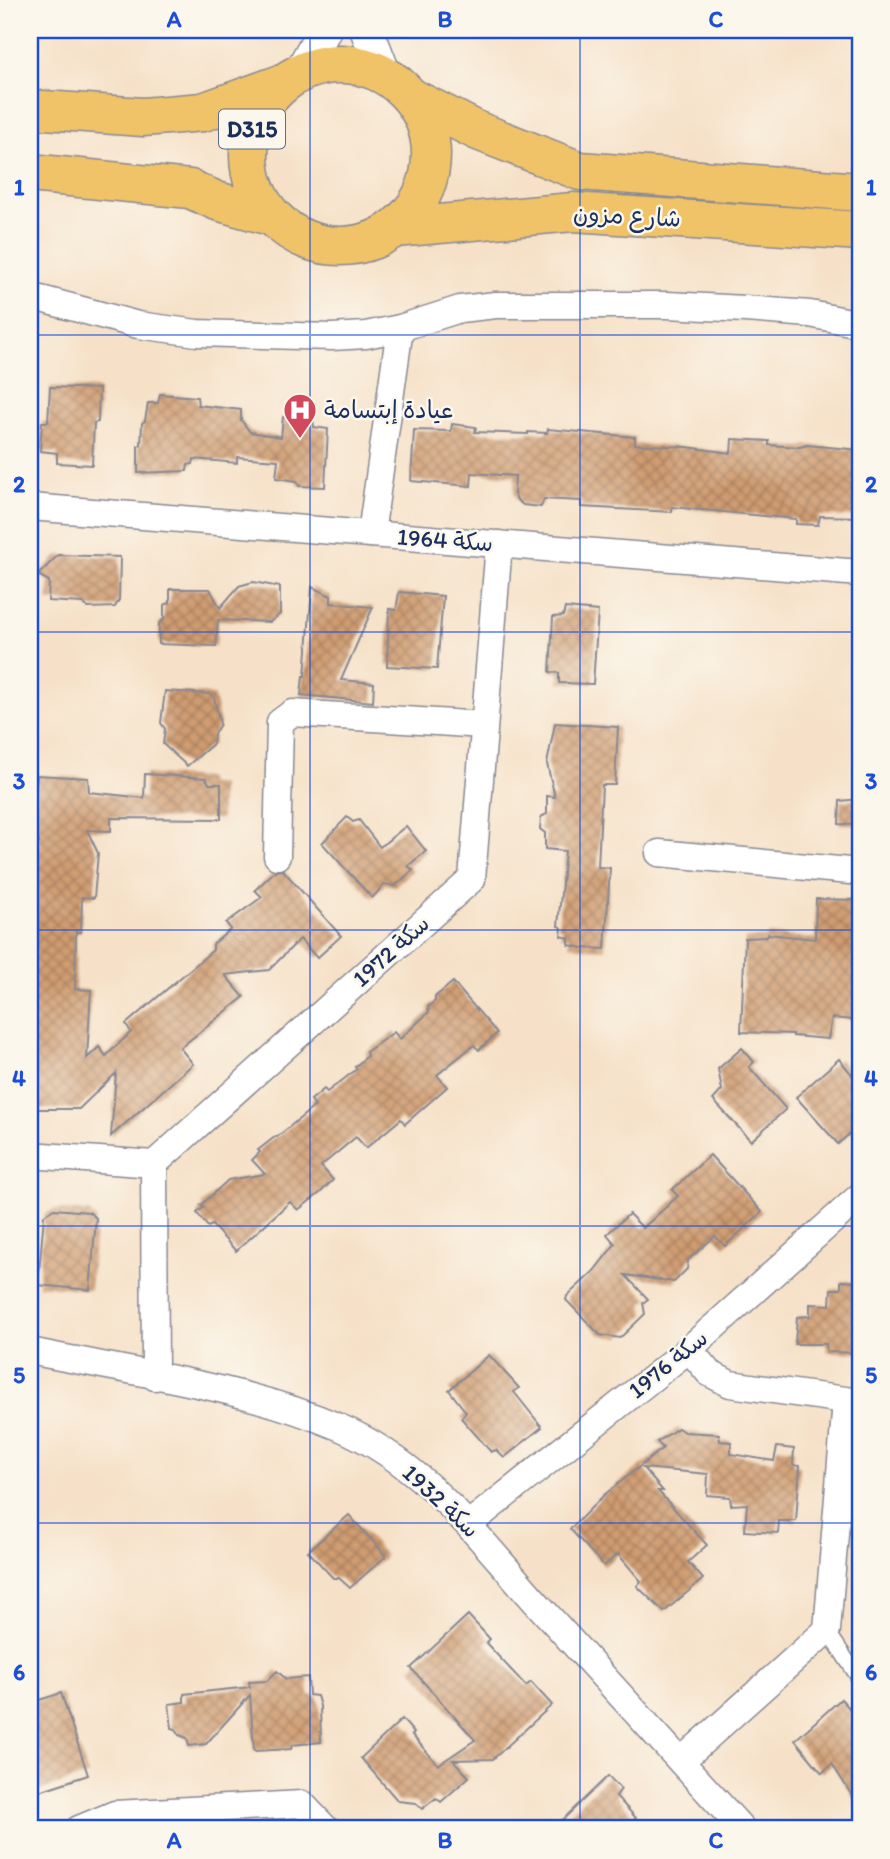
<svg xmlns="http://www.w3.org/2000/svg" width="890" height="1859" font-family="Itim,'Playpen Sans Arabic',sans-serif">
	<defs>
		<pattern id="building-cross-hatch" width="8" height="8" patternUnits="userSpaceOnUse" patternTransform="scale(1.75)"><rect width="8" height="8" fill="#d09c71"/><path d="M0 0l8 8M0 8l8-8" fill="none" stroke="#a88060"/></pattern>
	</defs>
	<rect width="100%" height="100%" fill="#fbf7ec"/>
	<filter id="ink" filterUnits="userSpaceOnUse"><feTurbulence type="fractalNoise" baseFrequency=".0143" numOctaves="2"/><feDisplacementMap in="SourceGraphic" scale="14" xChannelSelector="R" yChannelSelector="G"/><feConvolveMatrix kernelMatrix="1 2 1 2 8 2 1 2 1" color-interpolation-filters="sRGB"/></filter>
	<filter id="wash" filterUnits="userSpaceOnUse"><feTurbulence type="fractalNoise" baseFrequency=".00686" numOctaves="4" result="noise"/><feDisplacementMap in="SourceGraphic" scale="28" xChannelSelector="R" yChannelSelector="G"/><feGaussianBlur stdDeviation="1.57" result="paint"/><feColorMatrix in="noise" values="0 0 0 0 0 0 0 0 0 0 0 0 0 0 0 0 0 1.4 0 .05"/><feComposite in="paint" operator="in"/></filter>
	<g filter="url(#wash)">
		<rect width="100%" height="100%" fill="#f6e1c8"/>
		<g id="blocks">
			<g fill="url(#building-cross-hatch)">
				<path d="M 50,387 L 99,389 L 98,422 L 94,423 L 92,465 L 57,463 L 57,453 L 40,451 L 42,422 L 48,422 Z"/>
				<path d="M 160,394 L 197,397 L 198,405 L 241,410 L 241,420 L 250,432 L 281,437 L 283,417 L 313,420 L 314,427 L 328,429 L 325,487 L 299,486 L 297,481 L 276,478 L 278,460 L 237,457 L 237,463 L 194,459 L 193,464 L 188,465 L 187,471 L 138,473 L 138,446 L 141,445 L 142,423 L 145,421 L 148,403 L 158,403 Z"/>
				<path d="M 452,424 L 476,427 L 475,432 L 528,434 L 528,432 L 547,433 L 548,429 L 635,437 L 635,444 L 687,447 L 731,453 L 732,439 L 769,441 L 769,445 L 800,447 L 807,445 L 860,450 L 859,517 L 820,516 L 818,525 L 796,524 L 796,519 L 672,507 L 672,512 L 581,507 L 581,501 L 544,499 L 541,507 L 523,505 L 517,500 L 514,494 L 515,476 L 472,473 L 471,486 L 411,481 L 414,430 L 451,431 Z"/>
				<path d="M 58,555 L 120,557 L 119,600 L 115,607 L 88,608 L 83,603 L 48,601 L 49,581 L 38,575 Z"/>
				<path d="M 253,582 L 280,587 L 280,614 L 270,622 L 218,620 L 216,646 L 159,644 L 159,624 L 164,619 L 164,605 L 170,603 L 170,589 L 210,589 L 220,608 L 239,586 Z"/>
				<path d="M 312,587 L 331,596 L 331,603 L 373,607 L 341,680 L 374,683 L 373,702 L 301,695 L 303,676 L 305,676 Z"/>
				<path d="M 399,592 L 443,596 L 437,669 L 387,666 L 389,609 L 396,610 Z"/>
				<path d="M 565,608 L 598,611 L 593,684 L 559,683 L 559,673 L 550,672 L 553,617 L 563,616 Z"/>
				<path d="M 165,691 L 209,694 L 214,697 L 220,724 L 214,734 L 213,744 L 187,766 L 163,744 L 165,729 L 161,723 Z"/>
				<path d="M 555,723 L 618,727 L 615,785 L 602,785 L 598,867 L 610,868 L 605,949 L 583,948 L 569,945 L 569,938 L 561,936 L 562,928 L 558,926 L 565,851 L 545,849 L 545,833 L 540,829 L 541,817 L 547,814 L 547,796 L 555,797 L 547,764 Z"/>
				<path d="M 145,774 L 206,778 L 209,784 L 221,784 L 221,819 L 111,818 L 111,831 L 87,830 L 98,853 L 94,898 L 82,897 L 81,932 L 76,932 L 75,989 L 91,990 L 87,1058 L 99,1047 L 106,1056 L 131,1032 L 126,1024 L 213,950 L 213,944 L 231,929 L 226,923 L 262,897 L 255,890 L 275,871 L 283,870 L 341,936 L 317,958 L 300,939 L 269,970 L 225,975 L 244,997 L 180,1048 L 193,1064 L 111,1136 L 116,1073 L 79,1109 L 30,1109 L 30,847 L 39,843 L 31,823 L 33,809 L 30,807 L 30,797 L 35,794 L 37,775 L 88,778 L 89,792 L 144,798 Z"/>
				<path d="M 860,799 L 860,825 L 839,824 L 840,801 Z"/>
				<path d="M 347,817 L 353,822 L 359,820 L 380,847 L 406,826 L 426,851 L 408,866 L 413,870 L 395,886 L 385,884 L 372,898 L 322,843 Z"/>
				<path d="M 816,899 L 855,900 L 856,948 L 859,948 L 853,1020 L 832,1018 L 828,1039 L 793,1036 L 793,1034 L 741,1032 L 745,938 L 766,937 L 768,934 L 815,939 Z"/>
				<path d="M 453,982 L 497,1033 L 479,1050 L 474,1045 L 437,1075 L 447,1087 L 405,1124 L 401,1119 L 366,1148 L 356,1137 L 321,1166 L 333,1180 L 320,1193 L 298,1210 L 290,1202 L 236,1251 L 212,1225 L 208,1227 L 197,1213 L 204,1207 L 201,1205 L 228,1180 L 265,1174 L 252,1160 L 260,1152 L 258,1150 L 276,1136 L 277,1137 L 315,1106 L 311,1100 L 324,1089 L 327,1092 L 357,1069 L 355,1067 L 367,1056 L 366,1052 L 394,1032 L 400,1039 L 429,1012 L 428,1007 L 435,1001 L 435,997 Z"/>
				<path d="M 742,1048 L 754,1062 L 749,1067 L 786,1109 L 751,1141 L 713,1100 L 722,1090 L 718,1069 Z"/>
				<path d="M 839,1059 L 860,1084 L 860,1124 L 838,1144 L 796,1097 Z"/>
				<path d="M 710,1155 L 762,1212 L 725,1246 L 715,1236 L 688,1260 L 687,1269 L 674,1282 L 625,1275 L 648,1299 L 643,1303 L 645,1314 L 620,1338 L 600,1335 L 566,1300 L 567,1296 L 593,1272 L 615,1244 L 607,1234 L 629,1214 L 643,1228 L 678,1196 L 672,1190 Z"/>
				<path d="M 54,1209 L 89,1212 L 96,1218 L 90,1290 L 38,1285 L 44,1215 Z"/>
				<path d="M 841,1281 L 860,1282 L 860,1353 L 827,1352 L 826,1344 L 795,1344 L 797,1317 L 810,1316 L 810,1304 L 830,1305 L 831,1289 L 841,1289 Z"/>
				<path d="M 489,1355 L 519,1388 L 514,1392 L 542,1427 L 504,1458 L 496,1450 L 491,1452 L 461,1418 L 466,1412 L 449,1390 Z"/>
				<path d="M 678,1428 L 684,1432 L 719,1434 L 720,1441 L 731,1442 L 731,1454 L 774,1461 L 777,1447 L 794,1449 L 793,1465 L 800,1466 L 796,1521 L 779,1521 L 778,1533 L 745,1531 L 747,1504 L 731,1505 L 730,1497 L 707,1495 L 708,1474 L 643,1468 L 663,1491 L 658,1491 L 707,1545 L 688,1562 L 703,1579 L 664,1612 L 637,1586 L 641,1581 L 618,1554 L 604,1566 L 570,1529 L 604,1495 L 663,1448 L 657,1442 Z"/>
				<path d="M 349,1515 L 386,1556 L 350,1588 L 339,1578 L 333,1578 L 308,1551 Z"/>
				<path d="M 468,1615 L 490,1639 L 486,1643 L 526,1686 L 531,1682 L 552,1705 L 493,1759 L 453,1760 L 469,1777 L 441,1802 L 436,1798 L 422,1809 L 416,1803 L 398,1801 L 361,1758 L 402,1719 L 414,1733 L 412,1735 L 438,1765 L 475,1740 L 411,1668 Z"/>
				<path d="M 277,1671 L 286,1679 L 308,1677 L 309,1695 L 317,1696 L 320,1706 L 321,1742 L 292,1745 L 291,1749 L 254,1751 L 250,1695 L 206,1744 L 189,1746 L 187,1738 L 179,1735 L 176,1729 L 172,1728 L 169,1704 L 184,1702 L 184,1694 L 250,1687 L 249,1682 L 267,1681 Z"/>
				<path d="M 61,1693 L 88,1775 L 30,1794 L 30,1703 Z"/>
				<path d="M 841,1699 L 860,1720 L 860,1808 L 832,1764 L 822,1773 L 795,1740 Z"/>
				<path d="M 608,1776 L 621,1789 L 616,1796 L 636,1818 L 624,1829 L 553,1829 Z"/>
			</g>
		</g>
	</g>
	<g filter="url(#ink)">
		<use href="#blocks" fill-opacity="0" stroke="#888893" stroke-width="2"/>
		<g fill="none" stroke-linecap="round" stroke-linejoin="round">
			<defs>
				<path id="service" d="M 827,1630 L 860,1680"/>
				<g id="minor">
					<path d="M 30,296 L 138,325 L 197,333 L 332,337 L 366,335 L 400,328 L 460,309 L 496,305 L 667,305 L 745,309 L 810,314 L 860,324"/>
					<path d="M 30,507 L 860,573"/>
					<path d="M 371,534 L 400,328"/>
					<path d="M 659,853 L 860,872"/>
					<path d="M 277,856 L 280,722 L 292,713 L 484,725"/>
					<path d="M 30,1155 L 154,1164 L 472,879 L 499,544"/>
					<path d="M 154,1164 L 155,1377"/>
					<path d="M 689,1349 L 709,1373 L 730,1384 L 860,1402"/>
					<path d="M 30,1351 C 131,1372 243,1386 339,1427 C 428,1465 479,1540 542,1609 C 609,1683 676,1756 742,1829"/>
					<path d="M 469,1524 L 689,1349 L 860,1196"/>
					<path d="M 681,1761 L 827,1630 L 846,1401"/>
					<path d="M 79,1829 L 115,1814 L 302,1804 L 326,1829"/>
				</g>
				<g id="tertiary">
					<path d="M 367,30 L 384,74"/>
					<path d="M 301,72 L 324,30"/>
				</g>
				<g id="primary">
					<circle cx="340" cy="155" r="91"/>
					<path d="M 412,98 L 478,131 L 580,171 L 860,192"/>
					<path d="M 30,109 L 143,117 L 203,112 L 281,84"/>
					<path d="M 30,173 L 190,189 L 217,201 L 270,216"/>
					<path d="M 395,228 L 573,212 L 860,231"/>
				</g>
			</defs>
			<use href="#service" stroke="#888893" stroke-width="17"/>
			<use href="#minor" stroke="#888893" stroke-width="29"/>
			<use href="#tertiary" stroke="#888893" stroke-width="36"/>
			<use href="#primary" stroke="#888893" stroke-width="41"/>
			<use href="#service" stroke="#fff" stroke-width="14"/>
			<use href="#minor" stroke="#fff" stroke-width="26"/>
			<use href="#tertiary" stroke="#fff" stroke-width="33"/>
			<use href="#primary" stroke="#f0c369" stroke-width="38"/>
		</g>
	</g>
	<path fill="none" stroke="#1d4ed8" stroke-width="2" stroke-opacity="0.55" d="M 310,30 L 310,1829M 580,30 L 580,1829M 30,335 L 860,335M 30,632 L 860,632M 30,930 L 860,930M 30,1226 L 860,1226M 30,1523 L 860,1523"/>
	<defs>
		<symbol id="hospital-pin" viewBox="-11 -11 22 30"><path d="M0 17L-7.5 6A9.5 9.5 0 1 1 7.5 6Z" fill="#d1495b" stroke="#fbf7ec"/><path d="M-5-5h3v3.5h4V-5h3V5h-3V1.5h-4V5h-3Z" fill="#fff"/></symbol>
	</defs>
	<g fill-rule="evenodd">
		<use href="#hospital-pin" x="281" y="391" width="38" height="52"/>
	</g>
	<g text-anchor="middle" stroke-width="5" stroke-linejoin="round" paint-order="stroke">
		<rect fill="#fbf7ec" stroke="#5e6b89" stroke-width="2" x="219" y="109.5" width="66" height="39" rx="5"/>
		<g font-size="23" font-weight="bold" fill="#1b2f5e">
			<text x="252" y="137">D315</text>
		</g>
		<g font-size="24" fill="#1b2f5e" stroke="#fbf7ec">
			<text transform="translate(627 216) rotate(3)" y="8">شارع مزون</text>
			<text transform="translate(445 540) rotate(4)" y="8">سكة 1964</text>
			<text transform="translate(391 951) rotate(-42)" y="8">سكة 1972</text>
			<text transform="translate(668 1364) rotate(-39)" y="8">سكة 1976</text>
			<text transform="translate(441 1501) rotate(43)" y="8">سكة 1932</text>
		</g>
		<g font-size="24" fill="#1b2f5e" stroke="#fbf7ec" text-anchor="start">
			<text x="324" y="418">عيادة إبتسامة</text>
		</g>
	</g>
	<rect width="890" height="1859" fill="none" stroke="#fbf7ec" stroke-width="77"/>
	<rect x="38" y="38" width="814" height="1782" fill="none" stroke="#1d4ed8" stroke-width="2.5"/>
	<g font-size="23" text-anchor="middle" font-weight="bold" fill="#1d4ed8">
		<text x="174" y="27">A</text>
		<text x="445" y="27">B</text>
		<text x="716" y="27">C</text>
		<text x="19" y="195">1</text>
		<text x="871" y="195">1</text>
		<text x="19" y="492">2</text>
		<text x="871" y="492">2</text>
		<text x="19" y="789">3</text>
		<text x="871" y="789">3</text>
		<text x="19" y="1086">4</text>
		<text x="871" y="1086">4</text>
		<text x="19" y="1383">5</text>
		<text x="871" y="1383">5</text>
		<text x="19" y="1680">6</text>
		<text x="871" y="1680">6</text>
		<text x="174" y="1848">A</text>
		<text x="445" y="1848">B</text>
		<text x="716" y="1848">C</text>
	</g>
</svg>
